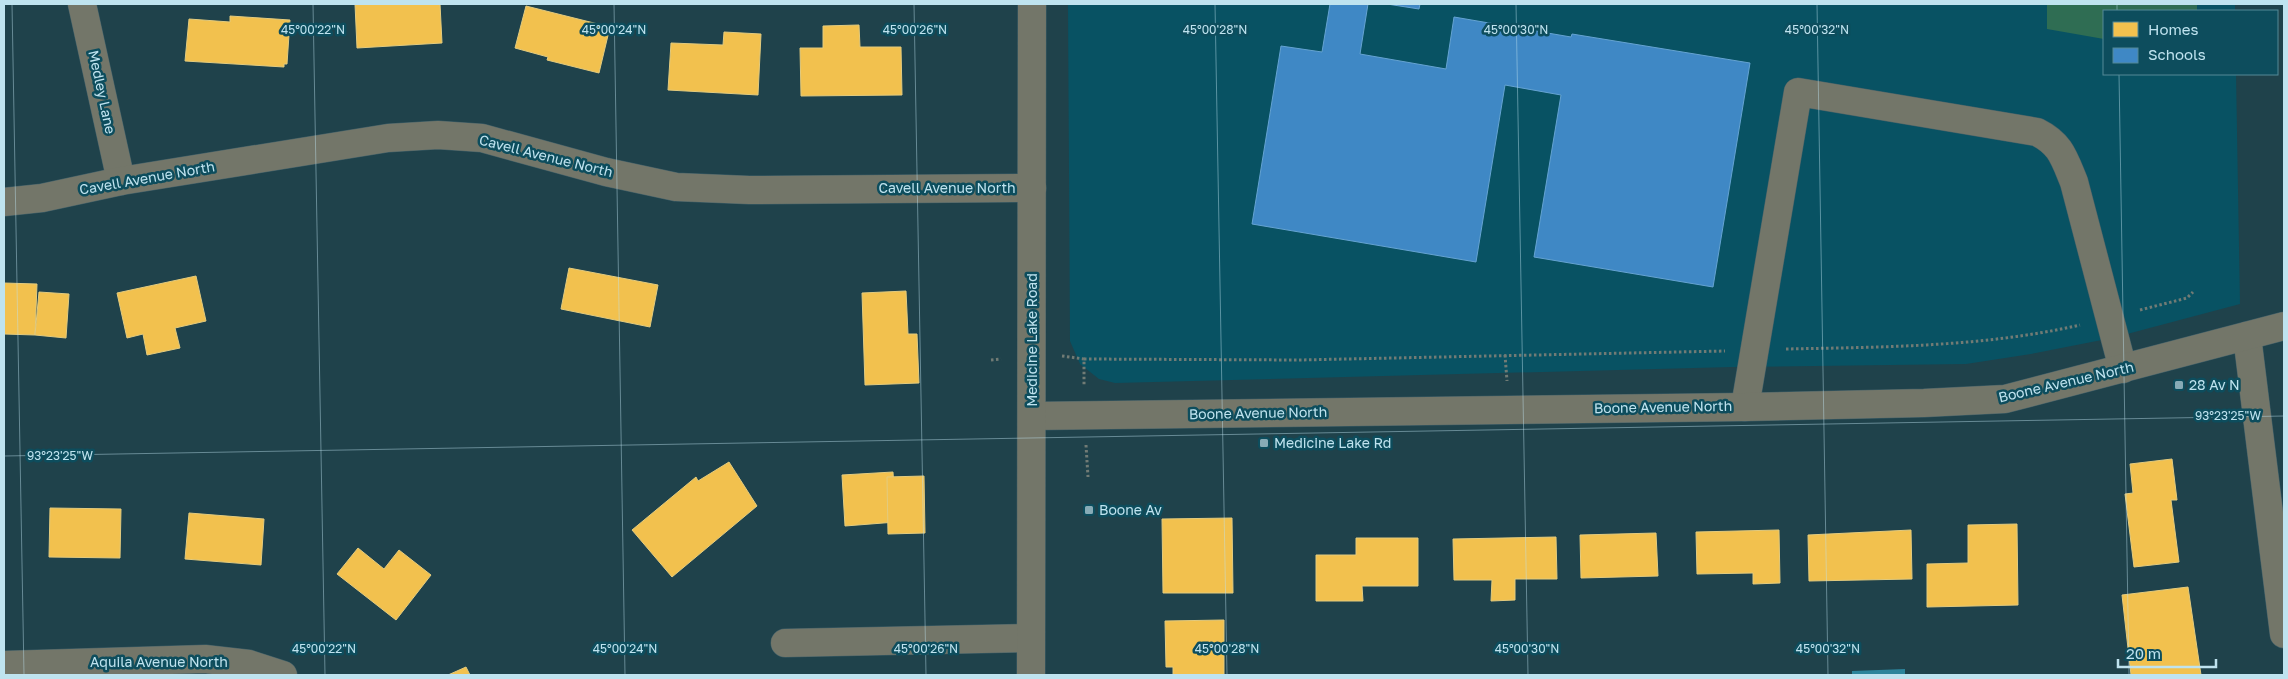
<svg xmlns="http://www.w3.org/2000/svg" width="2288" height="679" font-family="'Golos Text',sans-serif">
	<rect width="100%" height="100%" fill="#1f424b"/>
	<path fill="#085263" d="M 1068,4 L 2235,4 L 2235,11 L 2104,11 L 2104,74 L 2236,74 L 2240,304 L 2112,338 L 2031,354 L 1966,364 L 1732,367 L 1115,383 L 1099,379 L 1080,364 L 1070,341 Z"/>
	<path fill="#2f6d53" d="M 2047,4 L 2197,4 L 2197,11 L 2104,11 L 2104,39 L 2047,29 Z"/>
	<path fill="#2c849b" d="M 1905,669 L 1905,675 L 1852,675 L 1852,671 Z"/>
	<g fill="#f2c14e" stroke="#e3cb7e">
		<path d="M 355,4 L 440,4 L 442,43 L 357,48 Z"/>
		<path d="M 526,6 L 610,27 L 599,73 L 547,60 L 548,57 L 515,48 Z"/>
		<path d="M 230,16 L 290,20 L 287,64 L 284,64 L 284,67 L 185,61 L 189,19 L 230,22 Z"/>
		<path d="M 859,25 L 860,47 L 901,47 L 902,95 L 801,96 L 800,48 L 823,48 L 823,26 Z"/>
		<path d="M 724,32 L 761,34 L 758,95 L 668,90 L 671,43 L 723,45 Z"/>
		<path d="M 569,268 L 658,285 L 650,327 L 561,309 Z"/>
		<path d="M 196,276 L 206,321 L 175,328 L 180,348 L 147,355 L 143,334 L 127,338 L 117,293 Z"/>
		<path d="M 4,283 L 37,284 L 35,335 L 4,334 Z"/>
		<path d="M 906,291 L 908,334 L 917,334 L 919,383 L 865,385 L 862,293 Z"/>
		<path d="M 39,292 L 69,294 L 66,338 L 35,335 Z"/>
		<path d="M 2172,459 L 2177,500 L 2171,500 L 2179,562 L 2134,567 L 2125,494 L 2133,493 L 2130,464 Z"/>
		<path d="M 729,462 L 757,506 L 672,577 L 632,530 L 696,477 L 698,481 Z"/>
		<path d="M 893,472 L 896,522 L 845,526 L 842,475 Z"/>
		<path d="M 924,476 L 925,533 L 888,534 L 887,477 Z"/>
		<path d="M 50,508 L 121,509 L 120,558 L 49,557 Z"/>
		<path d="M 189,513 L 264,519 L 261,565 L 185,559 Z"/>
		<path d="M 1232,518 L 1233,593 L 1163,593 L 1162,519 Z"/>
		<path d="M 2017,524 L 2018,605 L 1927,607 L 1927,564 L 1968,563 L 1968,525 Z"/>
		<path d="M 1779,530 L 1780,583 L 1753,584 L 1753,573 L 1697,574 L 1696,532 Z"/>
		<path d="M 1911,530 L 1912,579 L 1809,581 L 1808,535 Z"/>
		<path d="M 1656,533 L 1658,576 L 1581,578 L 1580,535 Z"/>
		<path d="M 1556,537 L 1557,579 L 1515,579 L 1515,600 L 1491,601 L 1492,580 L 1454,580 L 1453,539 Z"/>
		<path d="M 1356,538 L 1418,538 L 1418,586 L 1362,586 L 1363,601 L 1316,601 L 1316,555 L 1356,555 Z"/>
		<path d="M 358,548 L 384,569 L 399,550 L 431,575 L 396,620 L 337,574 Z"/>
		<path d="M 2188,587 L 2201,675 L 2131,675 L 2122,595 Z"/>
		<path d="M 1224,620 L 1224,675 L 1173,675 L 1173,667 L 1166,667 L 1165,621 Z"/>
		<path d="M 466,667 L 470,675 L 448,675 Z"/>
	</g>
	<g fill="#3f88c5" stroke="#65a3d2">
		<path d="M 1330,4 L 1368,4 L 1360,54 L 1446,69 L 1454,17 L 1571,37 L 1572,34 L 1750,63 L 1713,287 L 1534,257 L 1561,95 L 1505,85 L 1476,262 L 1252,224 L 1281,46 L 1322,52 Z"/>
		<path d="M 1387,4 L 1420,4 L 1419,9 Z"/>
	</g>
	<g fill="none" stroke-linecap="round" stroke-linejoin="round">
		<defs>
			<g id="minor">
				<path d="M 82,4 L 121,181"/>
				<path d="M 4,202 L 42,198 L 121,181 L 388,138 L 438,135 L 482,138 L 606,172 L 676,187 L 749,190 L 1032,188"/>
				<path d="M 2247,336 L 2284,634"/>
				<path d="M 1745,407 L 1798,92 L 2037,132 C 2061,144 2064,158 2074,182 L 2123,369"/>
				<path d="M 1032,416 L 1745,407 L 1924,403 L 2005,399 L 2284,326"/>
				<path d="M 785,643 L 1030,638"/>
				<path d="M 4,665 L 205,659 L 249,664 L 283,675"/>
				<path d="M 1031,675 L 1032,4"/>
			</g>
		</defs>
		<use href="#minor" stroke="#426069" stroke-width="29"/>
		<g stroke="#717b75" stroke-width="3" stroke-dasharray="2.5 2.5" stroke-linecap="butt">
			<path d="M 2140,310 L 2187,298 L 2193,292"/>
			<path d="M 1786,349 C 1885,347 1983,347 2080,325"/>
			<path d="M 1505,355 L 1507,381"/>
			<path d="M 1062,356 L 1084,359 L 1084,386"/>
			<path d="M 1084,359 L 1299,360 L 1725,351"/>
			<path d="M 991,360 L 1001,359"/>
			<path d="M 1086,445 L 1088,477"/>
		</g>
		<use href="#minor" stroke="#737669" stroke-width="28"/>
	</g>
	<path fill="none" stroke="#bfe3ef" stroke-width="1" stroke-opacity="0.45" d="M 12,4 L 24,675M 313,4 L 325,675M 614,4 L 625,675M 914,4 L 926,675M 1215,4 L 1227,675M 1516,4 L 1528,675M 1817,4 L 1828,675M 2117,4 L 2117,11M 2119,74 L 2129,675M 4,456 L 2284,416"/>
	<g fill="#87abb6" stroke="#0d4d5d" stroke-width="2">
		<rect x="2174" y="380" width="10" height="10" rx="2.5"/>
		<rect x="1259" y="438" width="10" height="10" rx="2.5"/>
		<rect x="1084" y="505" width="10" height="10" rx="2.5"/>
	</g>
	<g text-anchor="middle" stroke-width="5" stroke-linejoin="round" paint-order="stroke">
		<g font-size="14" fill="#bfe3ef" stroke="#0d4d5d">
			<text transform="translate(102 92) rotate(78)" y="5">Medley Lane</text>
			<text transform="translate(546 156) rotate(14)" y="5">Cavell Avenue North</text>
			<text transform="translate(147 178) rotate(-10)" y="5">Cavell Avenue North</text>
			<text x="947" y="193">Cavell Avenue North</text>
			<text transform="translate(1032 340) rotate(-90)" y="5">Medicine Lake Road</text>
			<text transform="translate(2066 382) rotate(-13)" y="5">Boone Avenue North</text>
			<text transform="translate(1663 407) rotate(-1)" y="5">Boone Avenue North</text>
			<text transform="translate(1258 413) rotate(-1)" y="5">Boone Avenue North</text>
			<text x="159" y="667">Aquila Avenue North</text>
		</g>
		<g font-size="14" fill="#bfe3ef" stroke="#0d4d5d" text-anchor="start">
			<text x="2189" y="390">28 Av N</text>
			<text x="1274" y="448">Medicine Lake Rd</text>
			<text x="1099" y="515">Boone Av</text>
		</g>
	</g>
	<g font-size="12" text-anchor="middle" fill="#bfe3ef" stroke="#0d4d5d" stroke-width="5" stroke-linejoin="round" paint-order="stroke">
		<text x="313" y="34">45°00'22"N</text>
		<text x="614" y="34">45°00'24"N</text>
		<text x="915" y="34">45°00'26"N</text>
		<text x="1215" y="34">45°00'28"N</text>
		<text x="1516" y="34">45°00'30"N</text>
		<text x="1817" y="34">45°00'32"N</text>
		<text x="2228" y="420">93°23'25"W</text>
		<text x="60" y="460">93°23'25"W</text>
		<text x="324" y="653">45°00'22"N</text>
		<text x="625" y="653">45°00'24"N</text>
		<text x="926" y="653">45°00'26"N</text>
		<text x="1227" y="653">45°00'28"N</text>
		<text x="1527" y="653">45°00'30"N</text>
		<text x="1828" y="653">45°00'32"N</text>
	</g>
	<rect width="2288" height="679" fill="none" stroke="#bfe3ef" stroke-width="10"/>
	<rect x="2103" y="10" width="175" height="65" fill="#0d4d5d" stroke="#548997"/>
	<rect x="2113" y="22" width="25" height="15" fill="#f2c14e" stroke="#548997"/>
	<text x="2148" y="35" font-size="15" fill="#bfe3ef">Homes</text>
	<rect x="2113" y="48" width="25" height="15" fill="#3f88c5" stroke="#548997"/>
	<text x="2148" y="60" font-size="15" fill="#bfe3ef">Schools</text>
	<path d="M2118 659v8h98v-8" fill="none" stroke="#bfe3ef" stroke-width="2.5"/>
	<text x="2126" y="659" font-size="15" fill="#bfe3ef" stroke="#0d4d5d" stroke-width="4" paint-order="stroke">20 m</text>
</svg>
